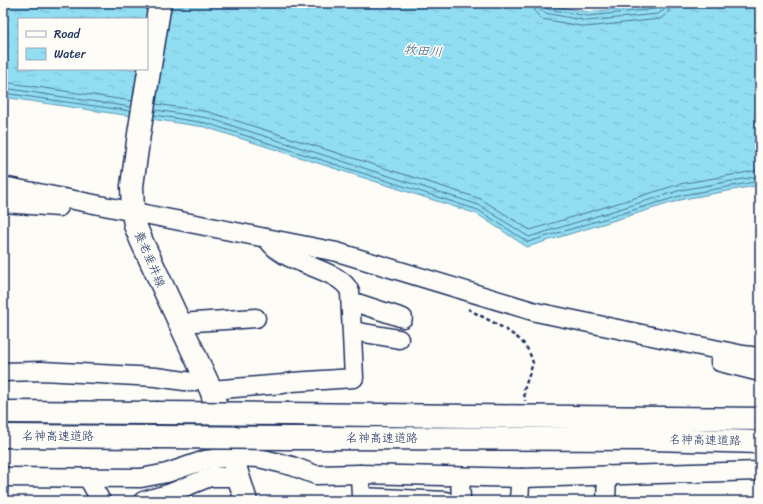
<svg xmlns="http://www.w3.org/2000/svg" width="763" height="504" font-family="Sriracha,'Klee One',sans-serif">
	<defs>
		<pattern id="water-ripples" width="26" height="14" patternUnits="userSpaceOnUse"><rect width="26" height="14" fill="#91ddf1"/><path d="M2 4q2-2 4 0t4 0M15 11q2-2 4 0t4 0" fill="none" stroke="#7cbed1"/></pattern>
	</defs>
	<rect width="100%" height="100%" fill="#fdfcf7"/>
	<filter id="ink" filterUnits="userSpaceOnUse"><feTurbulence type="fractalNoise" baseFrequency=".025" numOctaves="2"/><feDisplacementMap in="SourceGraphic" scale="8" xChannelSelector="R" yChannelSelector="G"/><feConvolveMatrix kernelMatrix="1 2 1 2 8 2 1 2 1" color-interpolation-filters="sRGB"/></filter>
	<g filter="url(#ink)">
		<path fill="url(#water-ripples)" stroke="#6297b6" fill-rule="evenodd" d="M 3,3 L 538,3 L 588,12 L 674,3 L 760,3 L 760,185 L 684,199 L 527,247 L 477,214 L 205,127 L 3,97 ZM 19,19 L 147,19 L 147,69 L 19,69 Z"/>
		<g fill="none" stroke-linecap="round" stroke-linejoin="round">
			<g stroke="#4a7599" stroke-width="1">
				<path d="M 533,3 L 535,12 L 542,19 L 586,27 L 660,19 L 668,13 L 671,3"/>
				<path d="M 539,3 L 540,9 L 545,13 L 587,21 L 658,14 L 664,10 L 665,3"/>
				<path d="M 544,3 L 544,7 L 547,9 L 588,16 L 656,9 L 660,7 L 660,3"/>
				<path d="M 3,82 L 132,101"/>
				<path d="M 3,88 L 131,107"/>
				<path d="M 3,93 L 130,111"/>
				<path d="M 156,104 L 209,112 L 481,199 L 530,230 L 680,184 L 760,170"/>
				<path d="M 155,110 L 208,118 L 479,205 L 529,237 L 681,190 L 760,176"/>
				<path d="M 154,115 L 206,123 L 478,210 L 528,242 L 683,195 L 760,181"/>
			</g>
			<defs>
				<g id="minor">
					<path d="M 3,186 L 337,252 L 536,312 L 743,355 L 760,357"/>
					<path d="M 3,203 L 59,207"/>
					<path d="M 351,301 L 403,318"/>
					<path d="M 179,323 L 256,318"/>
					<path d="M 353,331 L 399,339"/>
					<path d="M 720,362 L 760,372"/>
					<path d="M 3,372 L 42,371 L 156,377 L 192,382 L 204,376"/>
					<path d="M 211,390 L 283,384 L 292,382 L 354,378 L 350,292 C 341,269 289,265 272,245 C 270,243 268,240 266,238"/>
					<path d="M 360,474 L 361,497 L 446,501"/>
					<path d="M 3,477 L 141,478 L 167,473 L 205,460 L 233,457 L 259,458 L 292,466 L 316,475 L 360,474 L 522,478 L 760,471"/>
					<path d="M 460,477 L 461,501"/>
					<path d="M 88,478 L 101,501"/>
					<path d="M 143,501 L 168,494 L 210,477 L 239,477"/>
					<path d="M 519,501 L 520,485 L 522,478"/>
					<path d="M 606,501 L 607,475"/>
				</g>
				<path id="major" d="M 160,3 L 139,134 L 132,186 L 133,212 L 135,225 L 142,242 L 211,390 L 246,501"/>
				<g id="highway">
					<path d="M 3,412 L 156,413"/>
					<path d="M 288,414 L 760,419"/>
					<path d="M 3,436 L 155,437"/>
					<path d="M 294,438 L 652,439 L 760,442"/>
				</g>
			</defs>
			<use href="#minor" stroke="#1b2f5e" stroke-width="21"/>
			<use href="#major" stroke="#1b2f5e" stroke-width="25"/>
			<use href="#highway" stroke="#1b2f5e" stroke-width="25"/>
			<path stroke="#1b2f5e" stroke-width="2.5" stroke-dasharray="4 3" stroke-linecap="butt" d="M 468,309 C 484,318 511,330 523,343 C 528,348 531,356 533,363 L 524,390 L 525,401"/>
			<use href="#minor" stroke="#fdfcf7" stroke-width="18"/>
			<use href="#major" stroke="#fdfcf7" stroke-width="22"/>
			<use href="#highway" stroke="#fdfcf7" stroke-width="22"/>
			<defs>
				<g id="highway-bridge">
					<path d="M 156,413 L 288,414"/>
					<path d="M 155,437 L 294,438"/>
				</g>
			</defs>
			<use href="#highway-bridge" stroke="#1b2f5e" stroke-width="25" stroke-linecap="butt"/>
			<use href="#highway-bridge" stroke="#fdfcf7" stroke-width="22"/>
		</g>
	</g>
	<g text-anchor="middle" stroke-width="3" stroke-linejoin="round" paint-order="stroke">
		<g font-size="12" fill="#1b2f5e" stroke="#fdfcf7">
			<text transform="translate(150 259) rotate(67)" y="4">養老垂井線</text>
			<text x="58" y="440">名神高速道路</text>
			<text x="382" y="442">名神高速道路</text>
			<text transform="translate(705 440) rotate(1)" y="4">名神高速道路</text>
		</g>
		<g font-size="13" font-style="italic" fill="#385a83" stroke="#fdfcf7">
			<text transform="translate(423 50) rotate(5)" y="5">牧田川</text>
		</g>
	</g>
	<rect width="763" height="504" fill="none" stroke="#fdfcf7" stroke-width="16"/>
	<rect x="8" y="8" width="747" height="488" fill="none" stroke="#1b2f5e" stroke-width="1.5" filter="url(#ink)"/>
	<rect x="18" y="18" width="130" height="52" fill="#fdfcf7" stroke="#a3aaba"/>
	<rect x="26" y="31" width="20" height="6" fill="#fdfcf7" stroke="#a3aaba"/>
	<text x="54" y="38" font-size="12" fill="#1b2f5e">Road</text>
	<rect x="26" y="48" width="20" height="12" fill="url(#water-ripples)" stroke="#a3aaba"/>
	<text x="54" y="58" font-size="12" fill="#1b2f5e">Water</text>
</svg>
